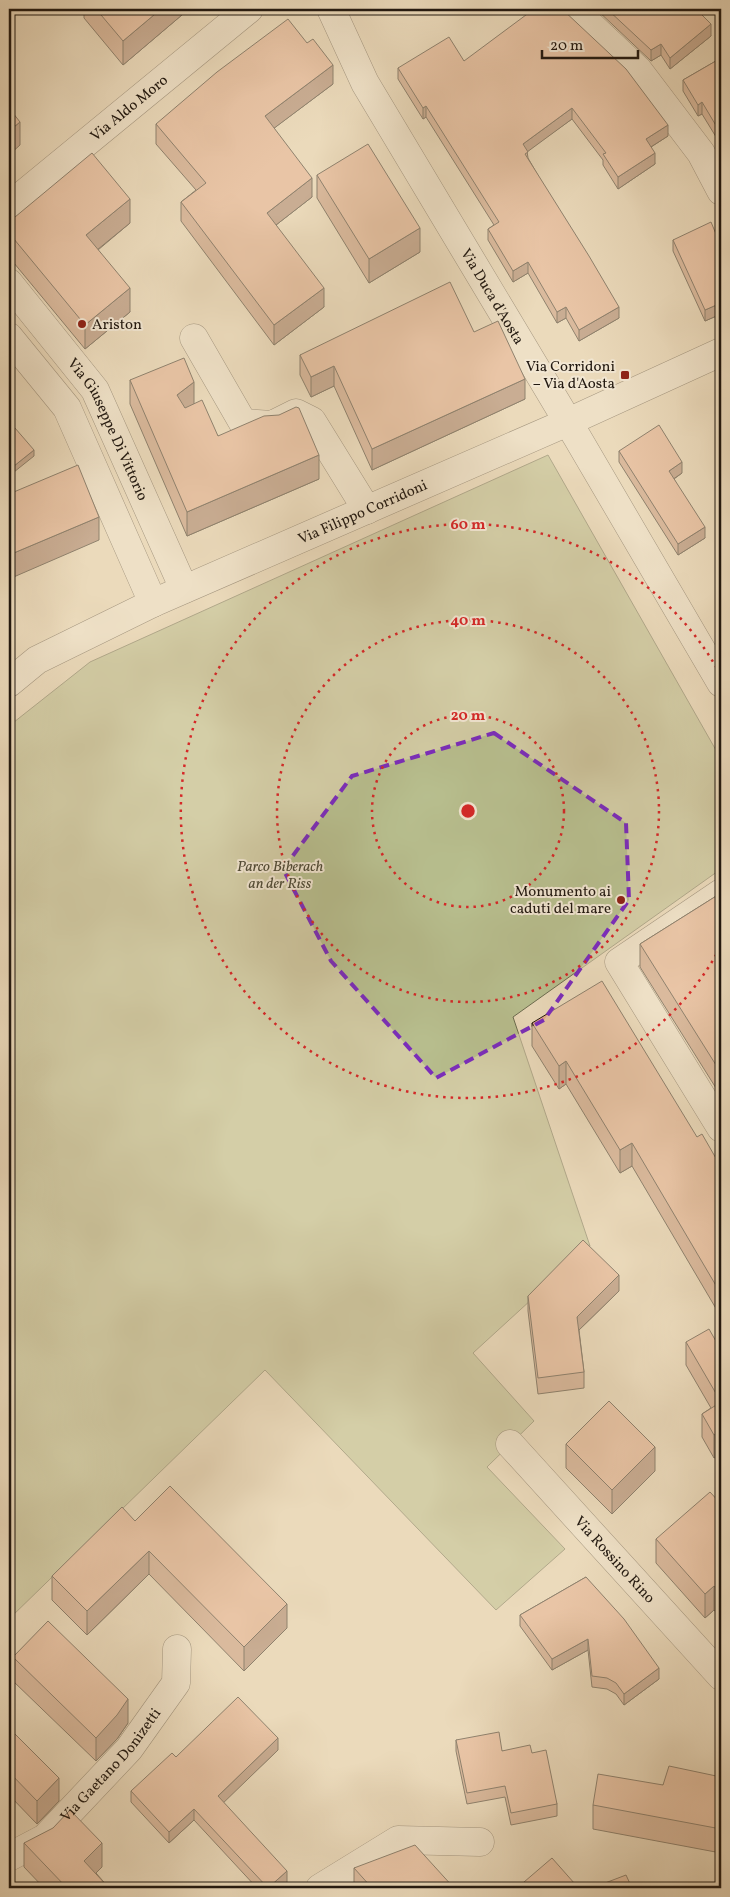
<svg xmlns="http://www.w3.org/2000/svg" width="730" height="1897" font-family="Vollkorn,serif">
	<rect width="100%" height="100%" fill="#ebdabb"/>
	<filter id="stains"><feTurbulence type="fractalNoise" baseFrequency=".004" numOctaves="4"/><feColorMatrix values="0 0 0 0 .2 0 0 0 0 .09 0 0 0 0 .02 0 0 0 .5 -.17"/></filter>
	<radialGradient id="worn" r=".72"><stop offset=".6" stop-color="#630" stop-opacity="0"/><stop offset="1" stop-color="#630" stop-opacity=".3"/></radialGradient>
	<path fill="#b8bf8f" stroke="#6c6c50" d="M 548,455 L 721,759 L 721,869 L 513,1017 L 590,1246 L 473,1353 L 534,1421 L 487,1467 L 565,1549 L 496,1610 L 265,1370 L 9,1619 L 9,726 L 90,662 Z"/>
	<g fill="none" stroke-linecap="round" stroke-linejoin="round">
		<defs>
			<g id="street">
				<path id="s1" d="M 331,9 L 365,83 L 577,437 L 721,683"/>
				<path d="M 573,9 L 638,70 L 701,153 L 721,191"/>
				<path id="s2" d="M 9,206 L 249,9"/>
				<path id="s3" d="M 9,283 L 95,390 L 184,589"/>
				<path d="M 9,337 L 67,408 L 153,603"/>
				<path d="M 194,338 L 243,423 L 272,425 L 296,413 L 312,421 L 367,510"/>
				<path id="s4" d="M 9,683 L 37,660 L 153,603 L 568,422 L 721,352"/>
				<path d="M 721,893 L 619,962 L 721,1128"/>
				<path id="s5" d="M 510,1444 L 721,1676"/>
				<path id="s6" d="M 9,1857 L 45,1838 L 129,1749 L 176,1683 L 177,1649"/>
				<path d="M 320,1888 L 398,1840 L 480,1842"/>
			</g>
		</defs>
		<use href="#street" stroke="#54483b" stroke-width="29"/>
		<use href="#street" stroke="#f2e7d3" stroke-width="28"/>
	</g>
	<g fill="#c69279" stroke="#211810">
		<path d="M 84,9 L 189,9 L 123,65 L 84,18 Z"/>
		<path d="M 596,9 L 696,9 L 711,36 L 670,69 L 661,55 L 651,61 Z"/>
		<path d="M 721,58 L 721,145 L 702,114 L 698,116 L 683,91 L 683,80 Z"/>
		<path d="M 464,61 L 668,136 L 651,147 L 655,164 L 618,189 L 603,165 L 603,160 L 572,119 L 527,151 L 528,158 L 619,318 L 579,341 L 566,318 L 557,323 L 528,273 L 513,282 L 488,240 L 488,229 L 494,225 L 426,117 L 423,119 L 398,79 L 398,68 Z"/>
		<path d="M 333,84 L 274,128 L 312,197 L 276,225 L 324,307 L 274,345 L 181,221 L 181,202 L 196,190 L 156,144 L 156,124 Z"/>
		<path d="M 317,175 L 420,252 L 369,283 L 317,198 Z"/>
		<path d="M 9,222 L 130,223 L 98,250 L 130,312 L 85,349 L 9,257 Z"/>
		<path d="M 721,231 L 721,314 L 705,321 L 673,251 L 673,240 L 716,234 Z"/>
		<path d="M 474,332 L 525,399 L 372,470 L 334,386 L 311,397 L 300,375 L 300,355 Z"/>
		<path d="M 130,380 L 194,403 L 218,436 L 319,479 L 187,536 L 130,404 Z"/>
		<path d="M 619,451 L 682,473 L 674,479 L 705,538 L 678,555 L 619,462 Z"/>
		<path d="M 721,893 L 721,1096 L 640,967 L 640,944 Z"/>
		<path d="M 532,1023 L 697,1137 L 721,1167 L 721,1317 L 632,1166 L 620,1173 L 566,1084 L 559,1089 L 532,1046 Z"/>
		<path d="M 619,1291 L 579,1330 L 584,1372 L 584,1388 L 538,1394 L 528,1311 L 528,1296 Z"/>
		<path d="M 686,1342 L 721,1350 L 721,1453 L 714,1458 L 702,1437 L 702,1414 L 711,1408 L 686,1365 Z"/>
		<path d="M 566,1444 L 655,1471 L 612,1514 L 566,1468 Z"/>
		<path d="M 721,1504 L 721,1618 L 714,1610 L 705,1618 L 656,1563 L 656,1539 Z"/>
		<path d="M 135,1521 L 287,1628 L 244,1671 L 149,1574 L 87,1635 L 52,1600 L 52,1576 Z"/>
		<path d="M 586,1577 L 659,1679 L 624,1705 L 616,1694 L 607,1689 L 592,1687 L 588,1650 L 552,1670 L 520,1626 L 520,1615 Z"/>
		<path d="M 13,1657 L 128,1723 L 117,1739 L 96,1761 L 13,1681 Z"/>
		<path d="M 9,1728 L 59,1801 L 37,1824 L 9,1795 Z"/>
		<path d="M 456,1740 L 502,1751 L 532,1753 L 557,1804 L 557,1816 L 511,1825 L 505,1797 L 467,1804 L 456,1751 Z"/>
		<path d="M 278,1750 L 223,1802 L 287,1883 L 281,1888 L 257,1888 L 194,1820 L 169,1843 L 131,1802 L 131,1791 L 176,1757 Z"/>
		<path d="M 721,1777 L 721,1853 L 593,1829 L 593,1805 L 663,1785 Z"/>
		<path d="M 24,1843 L 102,1867 L 96,1873 L 109,1888 L 44,1888 L 24,1867 Z"/>
		<path d="M 354,1868 L 454,1888 L 354,1888 Z"/>
	</g>
	<g fill="#a17763" stroke="#211810">
		<path d="M 161,9 L 189,9 L 123,65 L 123,41 Z"/>
		<path d="M 711,24 L 711,36 L 670,69 L 670,58 Z"/>
		<path d="M 661,44 L 661,55 L 651,61 L 651,50 Z"/>
		<path d="M 333,65 L 333,84 L 265,135 L 265,116 Z"/>
		<path d="M 702,102 L 702,114 L 698,116 L 698,105 Z"/>
		<path d="M 426,106 L 426,117 L 423,119 L 423,108 Z"/>
		<path d="M 572,108 L 572,119 L 523,155 L 523,144 Z"/>
		<path d="M 20,122 L 20,145 L 9,155 L 9,131 Z"/>
		<path d="M 668,125 L 668,136 L 646,150 L 646,139 Z"/>
		<path d="M 655,153 L 655,164 L 618,189 L 618,177 Z"/>
		<path d="M 312,178 L 312,197 L 267,232 L 267,213 Z"/>
		<path d="M 130,199 L 130,223 L 86,259 L 86,235 Z"/>
		<path d="M 420,228 L 420,252 L 369,283 L 369,259 Z"/>
		<path d="M 528,262 L 528,273 L 513,282 L 513,271 Z"/>
		<path d="M 130,288 L 130,312 L 85,349 L 85,325 Z"/>
		<path d="M 324,288 L 324,307 L 274,345 L 274,325 Z"/>
		<path d="M 721,303 L 721,314 L 705,321 L 705,310 Z"/>
		<path d="M 566,307 L 566,318 L 557,323 L 557,312 Z"/>
		<path d="M 619,307 L 619,318 L 579,341 L 579,330 Z"/>
		<path d="M 334,366 L 334,386 L 311,397 L 311,377 Z"/>
		<path d="M 525,379 L 525,399 L 372,470 L 372,449 Z"/>
		<path d="M 194,382 L 194,405 L 177,418 L 177,395 Z"/>
		<path d="M 34,450 L 34,456 L 9,476 L 9,470 Z"/>
		<path d="M 319,455 L 319,479 L 187,536 L 187,512 Z"/>
		<path d="M 682,462 L 682,473 L 669,482 L 669,471 Z"/>
		<path d="M 99,517 L 99,540 L 9,579 L 9,555 Z"/>
		<path d="M 705,527 L 705,538 L 678,555 L 678,544 Z"/>
		<path d="M 566,1061 L 566,1084 L 559,1089 L 559,1066 Z"/>
		<path d="M 632,1143 L 632,1166 L 620,1173 L 620,1150 Z"/>
		<path d="M 619,1275 L 619,1291 L 577,1332 L 577,1317 Z"/>
		<path d="M 721,1430 L 721,1453 L 714,1458 L 714,1435 Z"/>
		<path d="M 655,1447 L 655,1471 L 612,1514 L 612,1490 Z"/>
		<path d="M 149,1551 L 149,1574 L 87,1635 L 87,1611 Z"/>
		<path d="M 714,1586 L 714,1610 L 705,1618 L 705,1594 Z"/>
		<path d="M 287,1604 L 287,1628 L 244,1671 L 244,1647 Z"/>
		<path d="M 588,1639 L 588,1650 L 552,1670 L 552,1659 Z"/>
		<path d="M 659,1668 L 659,1679 L 624,1705 L 624,1694 Z"/>
		<path d="M 128,1699 L 128,1723 L 117,1739 L 96,1761 L 96,1738 Z"/>
		<path d="M 278,1738 L 278,1750 L 218,1808 L 218,1796 Z"/>
		<path d="M 59,1778 L 59,1801 L 37,1824 L 37,1801 Z"/>
		<path d="M 194,1809 L 194,1820 L 169,1843 L 169,1832 Z"/>
		<path d="M 102,1843 L 102,1867 L 84,1885 L 84,1861 Z"/>
		<path d="M 287,1871 L 287,1883 L 281,1888 L 268,1888 Z"/>
	</g>
	<g fill="#e6aa8d" stroke="#211810">
		<path d="M 96,9 L 161,9 L 123,41 Z"/>
		<path d="M 534,9 L 562,9 L 626,69 L 668,125 L 646,139 L 655,153 L 618,177 L 603,154 L 606,153 L 572,108 L 523,144 L 528,152 L 525,154 L 589,256 L 619,307 L 579,330 L 566,307 L 557,312 L 528,262 L 513,271 L 488,229 L 499,222 L 426,106 L 423,108 L 398,68 L 449,37 L 464,61 Z"/>
		<path d="M 607,9 L 696,9 L 711,24 L 670,58 L 661,44 L 651,50 Z"/>
		<path d="M 288,19 L 307,43 L 313,39 L 333,65 L 265,116 L 312,178 L 267,213 L 324,288 L 274,325 L 181,202 L 206,183 L 156,124 L 217,72 Z"/>
		<path d="M 721,58 L 721,134 L 702,102 L 698,105 L 683,80 Z"/>
		<path d="M 9,108 L 20,122 L 9,131 Z"/>
		<path d="M 368,144 L 420,228 L 369,259 L 317,175 Z"/>
		<path d="M 92,153 L 130,199 L 86,235 L 130,288 L 85,325 L 9,233 L 9,222 Z"/>
		<path d="M 711,222 L 716,234 L 721,231 L 721,303 L 705,310 L 673,240 Z"/>
		<path d="M 450,282 L 474,332 L 498,321 L 525,379 L 372,449 L 334,366 L 311,377 L 300,355 Z"/>
		<path d="M 184,358 L 194,382 L 177,395 L 185,408 L 202,400 L 218,436 L 264,416 L 279,415 L 296,407 L 299,408 L 319,455 L 187,512 L 130,380 Z"/>
		<path d="M 659,425 L 682,462 L 669,471 L 705,527 L 678,544 L 619,451 Z"/>
		<path d="M 15,428 L 34,450 L 9,470 L 9,434 Z"/>
		<path d="M 78,465 L 99,517 L 9,555 L 9,494 Z"/>
		<path d="M 721,893 L 721,1073 L 640,944 Z"/>
		<path d="M 602,981 L 697,1137 L 702,1134 L 721,1167 L 721,1294 L 632,1143 L 620,1150 L 566,1061 L 559,1066 L 532,1023 Z"/>
		<path d="M 583,1240 L 619,1275 L 577,1317 L 584,1372 L 538,1378 L 528,1296 Z"/>
		<path d="M 709,1329 L 721,1350 L 721,1402 L 686,1342 Z"/>
		<path d="M 609,1401 L 655,1447 L 612,1490 L 566,1444 Z"/>
		<path d="M 721,1402 L 721,1430 L 714,1435 L 702,1414 Z"/>
		<path d="M 170,1486 L 287,1604 L 244,1647 L 149,1551 L 87,1611 L 52,1576 L 122,1507 L 135,1521 Z"/>
		<path d="M 710,1492 L 721,1504 L 721,1594 L 714,1586 L 705,1594 L 656,1539 Z"/>
		<path d="M 586,1577 L 624,1619 L 659,1668 L 624,1694 L 616,1683 L 607,1678 L 592,1676 L 588,1639 L 552,1659 L 520,1615 Z"/>
		<path d="M 48,1621 L 128,1699 L 117,1715 L 96,1738 L 13,1657 Z"/>
		<path d="M 238,1697 L 278,1738 L 218,1796 L 287,1871 L 268,1888 L 194,1809 L 169,1832 L 131,1791 L 172,1753 L 176,1757 Z"/>
		<path d="M 9,1728 L 59,1778 L 37,1801 L 9,1772 Z"/>
		<path d="M 499,1732 L 502,1751 L 530,1745 L 532,1753 L 546,1750 L 557,1804 L 511,1813 L 505,1786 L 467,1793 L 456,1740 Z"/>
		<path d="M 669,1766 L 721,1777 L 721,1829 L 593,1805 L 598,1774 L 663,1785 Z"/>
		<path d="M 70,1810 L 102,1843 L 84,1861 L 109,1888 L 67,1888 L 24,1843 L 53,1828 Z"/>
		<path d="M 415,1845 L 454,1888 L 372,1888 L 354,1868 Z"/>
		<path d="M 552,1858 L 575,1884 L 576,1888 L 517,1888 Z"/>
		<path d="M 626,1875 L 632,1888 L 592,1888 Z"/>
	</g>
	<path d="M0 0H730V1897H0ZM 494,733 L 626,823 L 629,900 L 544,1020 L 436,1078 L 331,961 L 283,869 L 352,776 Z" fill="#ebdabb" fill-opacity=".55" fill-rule="evenodd"/>
	<path fill="none" stroke="#7b2cbf" stroke-width="4" stroke-dasharray="10 6" stroke-linejoin="round" d="M 494,733 L 626,823 L 629,900 L 544,1020 L 436,1078 L 331,961 L 283,869 L 352,776 Z"/>
	<g fill="none" stroke="#d62828" stroke-width="2.5" stroke-dasharray="2.5 5">
		<circle cx="468" cy="811" r="96"/>
		<circle cx="468" cy="811" r="191"/>
		<path d="M720 948A287 287 0 1 1 720 674"/>
	</g>
	<g fill="#8f2418" stroke="#f2e7d3" stroke-width="2">
		<circle cx="82" cy="324" r="5"/>
		<rect x="620" y="370" width="10" height="10" rx="2.5"/>
		<circle cx="621" cy="900" r="5"/>
	</g>
	<g text-anchor="middle" stroke-width="4" stroke-linejoin="round" paint-order="stroke">
		<g font-size="15" fill="#211810" stroke="#f2e7d3">
			<text dy="5" stroke="none"><textPath href="#s2" startOffset="155">Via Aldo Moro</textPath></text>
			<text dy="5" stroke="none"><textPath href="#s1" startOffset="330">Via Duca d'Aosta</textPath></text>
			<text dy="5" stroke="none"><textPath href="#s3" startOffset="178">Via Giuseppe Di Vittorio</textPath></text>
			<text dy="5" stroke="none"><textPath href="#s4" startOffset="394">Via Filippo Corridoni</textPath></text>
			<text dy="5" stroke="none"><textPath href="#s5" startOffset="156">Via Rossino Rino</textPath></text>
			<text dy="5" stroke="none"><textPath href="#s6" startOffset="139">Via Gaetano Donizetti</textPath></text>
		</g>
		<g font-size="15" fill="#211810" stroke="#f2e7d3" text-anchor="end">
			<text x="92" y="329" text-anchor="start">Ariston</text>
			<text x="615" y="371">Via Corridoni<tspan x="615" dy="17">– Via d'Aosta</tspan></text>
			<text x="611" y="896">Monumento ai<tspan x="611" dy="17">caduti del mare</tspan></text>
		</g>
		<g font-size="15" font-style="italic" fill="#4e4a36" stroke="#f2e7d3">
			<text x="280" y="871">Parco Biberach<tspan x="280" dy="17">an der Riss</tspan></text>
		</g>
	</g>
	<circle cx="468" cy="811" r="8" fill="#d62828" stroke="#f2e7d3" stroke-width="2.5"/>
	<g font-size="15" text-anchor="middle" font-weight="bold" fill="#d62828" stroke="#f2e7d3" stroke-width="4" stroke-linejoin="round" paint-order="stroke">
		<text x="468" y="529">60 m</text>
		<text x="468" y="625">40 m</text>
		<text x="468" y="720">20 m</text>
	</g>
	<rect width="730" height="1897" fill="none" stroke="#ebdabb" stroke-width="30"/>
	<rect x="10" y="10" width="710" height="1877" fill="none" stroke="#211810" stroke-width="2.5"/>
	<rect x="15" y="15" width="700" height="1867" fill="none" stroke="#211810"/>
	<path d="M542 50v8h96v-8" fill="none" stroke="#211810" stroke-width="2.5"/>
	<text x="550" y="50" font-size="15" fill="#211810" stroke="#f2e7d3" stroke-width="4" paint-order="stroke">20 m</text>
	<rect width="100%" height="100%" filter="url(#stains)"/>
	<rect width="100%" height="100%" fill="url(#worn)"/>
</svg>
